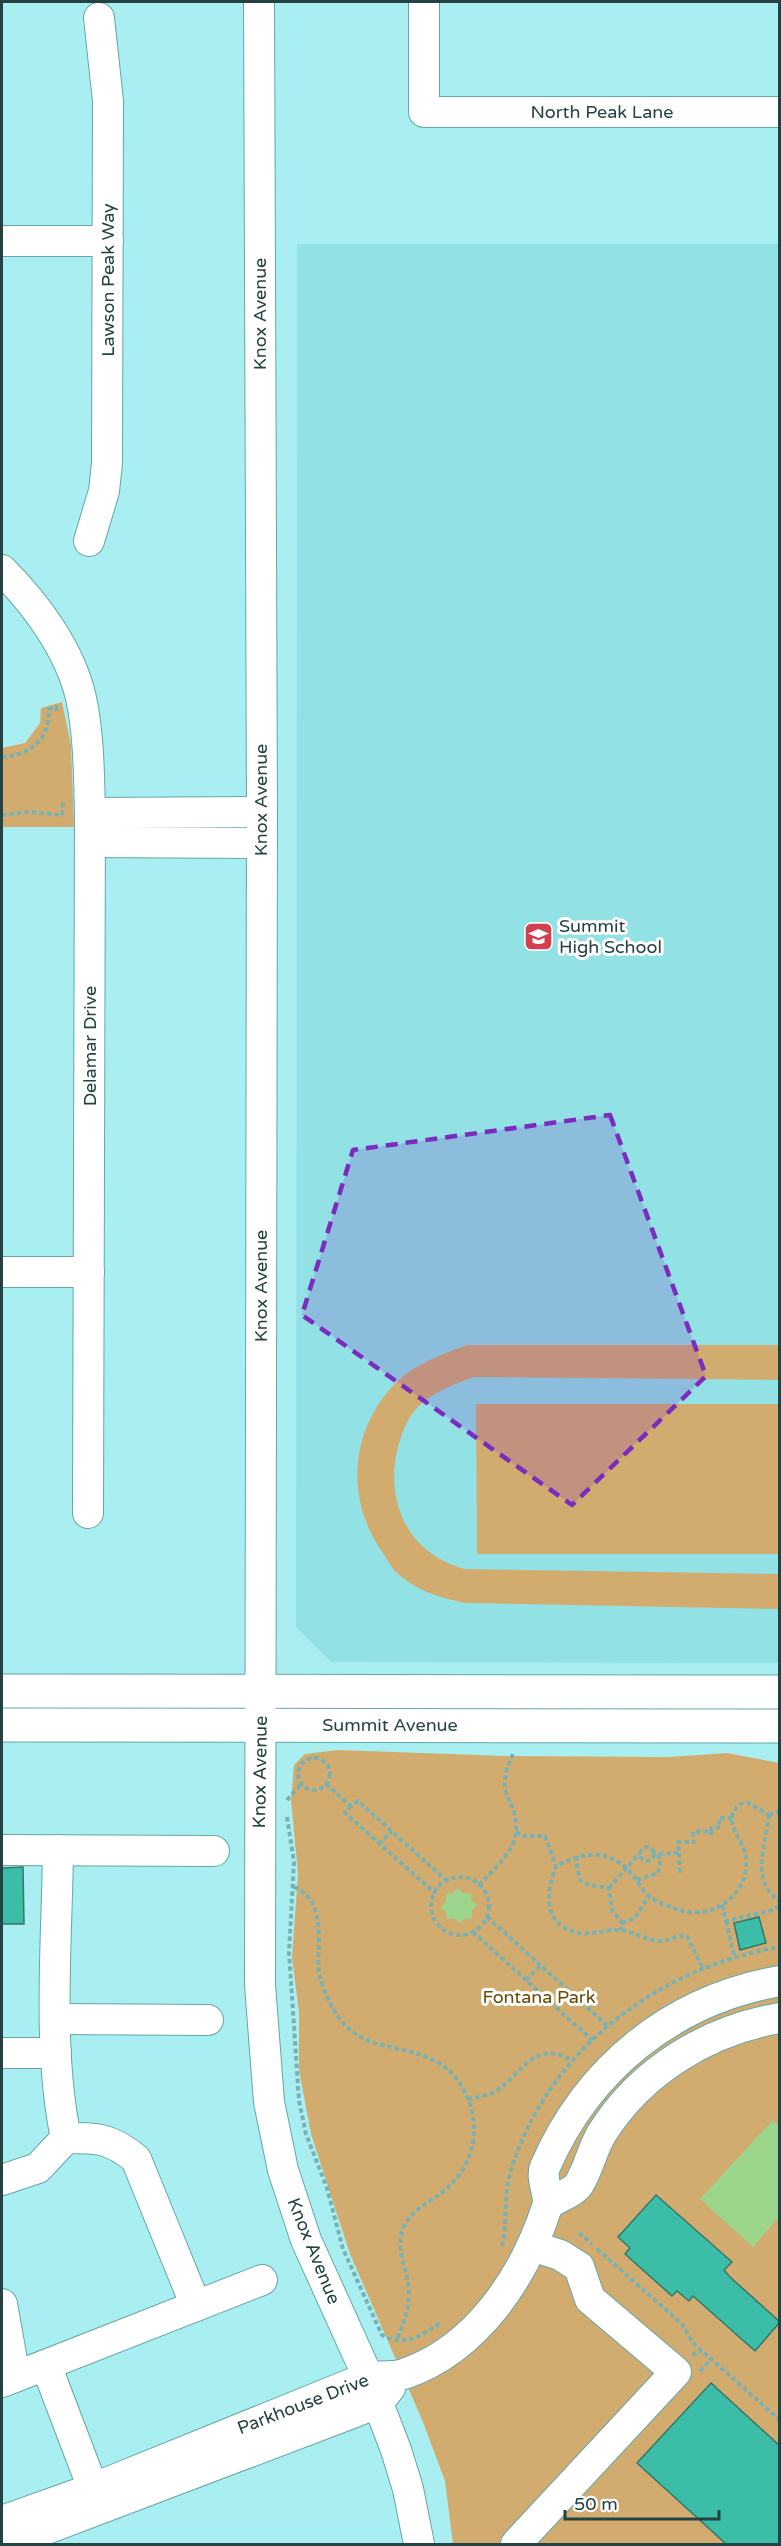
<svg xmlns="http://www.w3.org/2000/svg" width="781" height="2546" font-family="'Varela Round',sans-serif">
	<rect width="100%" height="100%" fill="#a9eff2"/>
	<path fill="#92e1e5" d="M 297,244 L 779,244 L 779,1663 L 331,1662 L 296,1627 Z"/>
	<g fill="#d2ac6f">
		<path d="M 62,702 L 71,745 L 74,827 L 2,827 L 2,748 L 25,743 L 40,723 L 41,708 Z"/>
		<path d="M 467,1345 L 779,1345 L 779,1380 L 474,1377 C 452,1385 432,1392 415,1410 C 405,1422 399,1441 396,1456 C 387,1509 412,1555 465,1569 L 779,1574 L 779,1609 L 466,1603 C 441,1598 416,1591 396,1572 C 390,1566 386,1557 381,1550 C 346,1499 350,1433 392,1387 C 412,1365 440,1355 467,1345 Z"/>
		<path d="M 476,1404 L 779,1404 L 779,1554 L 477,1554 Z"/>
		<path d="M 338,1750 L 505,1756 L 668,1757 L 727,1753 L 779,1763 L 779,2544 L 453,2544 L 445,2481 L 423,2422 L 350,2254 L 311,2134 L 299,2070 L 299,2013 L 292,1957 L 298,1874 L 291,1800 L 294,1765 L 305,1754 Z"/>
	</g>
	<g fill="#9cd58c">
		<path d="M 458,1888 L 463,1893 L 472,1894 L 471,1900 L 477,1905 L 472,1910 L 472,1918 L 464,1919 L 459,1923 L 454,1918 L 447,1919 L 446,1912 L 441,1907 L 446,1901 L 446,1894 L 453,1893 Z"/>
		<path d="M 773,2120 L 779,2126 L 779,2217 L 753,2247 L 700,2199 Z"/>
	</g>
	<g fill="#3cbda7" stroke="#35766a" stroke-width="1.5">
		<path d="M 23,1867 L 24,1924 L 2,1924 L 2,1868 Z"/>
		<path d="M 759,1917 L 766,1943 L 740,1950 L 734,1923 Z"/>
		<path d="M 656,2195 L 732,2262 L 724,2270 L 730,2277 L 780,2322 L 755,2351 L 693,2296 L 689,2301 L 677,2291 L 672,2296 L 625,2254 L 630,2248 L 618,2237 Z"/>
		<path d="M 711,2383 L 780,2446 L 780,2544 L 726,2544 L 637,2463 Z"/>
	</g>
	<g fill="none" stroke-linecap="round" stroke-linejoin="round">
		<defs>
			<g id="minor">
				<path d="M 259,2 L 262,812 L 260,1985 L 269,2102 L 283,2170 L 306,2240 L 368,2377 L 396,2450 L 408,2489 L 419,2544"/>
				<path d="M 424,2 L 424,112 L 780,112"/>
				<path d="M 2,241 L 108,241"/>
				<path d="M 89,541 L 104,491 L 107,463 L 108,101 L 99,18"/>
				<path d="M 2,570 C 36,604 70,650 81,698 C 89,736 89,774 90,813 L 88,1513"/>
				<path d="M 90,813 L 262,812"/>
				<path d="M 90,842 L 262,843"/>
				<path d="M 2,1272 L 89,1272"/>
				<path d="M 2,1850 L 214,1851"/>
				<path d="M 58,1850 C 57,1942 47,2048 66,2138"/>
				<path d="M 56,2019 L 208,2020"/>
				<path d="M 2,2053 L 56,2053"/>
				<path d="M 2,2180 L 38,2168 L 66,2138 C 99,2138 110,2138 136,2159 L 196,2306"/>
				<path d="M 548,2204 C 557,2198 574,2192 579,2184 C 589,2168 592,2149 602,2133 C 641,2071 708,2030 780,2018"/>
				<path d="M 2,2304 L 15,2377"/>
				<path d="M 46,2365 L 100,2507"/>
				<path d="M 2,2382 L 262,2280"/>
				<path d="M 2,2521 L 94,2488 L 368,2377 C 379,2376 394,2377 404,2374 C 477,2349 524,2277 547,2207 C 551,2195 540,2180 545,2167 C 588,2068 672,2000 780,1981"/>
				<path d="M 7,2544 L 334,2420 L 378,2403 L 390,2388"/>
				<path d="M 516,2544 L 676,2372 L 590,2299 L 579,2267 L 560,2255 L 532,2246"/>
			</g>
			<g id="major">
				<path d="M 2,1691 L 780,1692"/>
				<path d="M 2,1725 L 780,1726"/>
			</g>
		</defs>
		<use href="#minor" stroke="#62a7a9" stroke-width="32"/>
		<use href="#major" stroke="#62a7a9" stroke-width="35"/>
		<g stroke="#79b1b3" stroke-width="4" stroke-dasharray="4.5 3" stroke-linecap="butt">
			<path d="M 2,757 C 31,755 50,739 49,709 L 56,707 L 57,711"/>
			<path d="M 2,815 L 29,812 L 63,815"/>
			<path d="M 62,815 L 63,802"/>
			<circle cx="314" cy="1774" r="16"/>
			<path d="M 326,1784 L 351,1806 L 358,1801 L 446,1880"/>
			<path d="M 287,1800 L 302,1783"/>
			<path d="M 351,1806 L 345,1813 L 435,1893"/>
			<path d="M 769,1815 C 766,1845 749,1881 780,1901"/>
			<path d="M 769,1815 L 780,1811"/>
			<path d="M 287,1817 L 294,1862 L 289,1952 L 299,2101 L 306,2134 L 327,2188 L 343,2249 L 382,2335 C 407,2348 421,2335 442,2322"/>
			<path d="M 711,1831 L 711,1828 L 720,1827 L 719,1818 L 732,1818"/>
			<path d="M 516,1832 L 523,1836 L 545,1836 L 556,1866"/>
			<path d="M 379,1844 L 391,1832"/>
			<circle cx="647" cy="1854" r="7"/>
			<path d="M 679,1853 L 680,1873"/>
			<path d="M 659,1854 L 679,1853 L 678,1842 L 694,1842 L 693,1832 L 711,1831 L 712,1838"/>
			<path d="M 577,1856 L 577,1868 L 581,1881 L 589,1885 L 609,1888 L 612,1910 L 622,1923 L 621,1930"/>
			<circle cx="460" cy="1906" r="29"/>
			<path d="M 637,1880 L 658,1873 L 661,1859 L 652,1850"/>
			<path d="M 479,1885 C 491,1872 515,1851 516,1832 C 518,1794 491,1800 514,1752"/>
			<path d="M 294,1887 C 328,1901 316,1944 319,1973 C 321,1983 325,1994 330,2003 C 355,2052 388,2041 429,2058 C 457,2069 473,2099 474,2127 C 475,2155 460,2181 437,2196 C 425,2205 410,2212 404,2226 C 394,2251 408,2269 409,2293 C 409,2311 403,2325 396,2341"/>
			<path d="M 609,1888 L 640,1853"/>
			<path d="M 722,1905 L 726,1921 L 769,1911 L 780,1906"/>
			<path d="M 487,1917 L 608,2026"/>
			<path d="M 726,1921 L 734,1956"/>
			<path d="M 622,1923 L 635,1918 L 649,1896"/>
			<path d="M 473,1932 L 592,2040"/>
			<path d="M 702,1967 L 687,1936 C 678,1934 671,1941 661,1941 C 646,1941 635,1932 621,1930 C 607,1929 593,1935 579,1933 C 542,1926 546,1892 556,1866 C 580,1854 605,1847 627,1869 C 636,1877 641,1890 650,1897 C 658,1903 670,1907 679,1910 C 712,1921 750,1895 746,1858 C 745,1844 733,1834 732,1820 C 731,1814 735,1809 740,1804 L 749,1803 L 769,1815"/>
			<path d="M 526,1980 L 540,1966"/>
			<path d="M 468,2099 C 477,2097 488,2096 496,2091 C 522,2075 534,2037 572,2061"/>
			<path d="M 579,2233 L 592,2244"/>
			<path d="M 502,2246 C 508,2220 503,2195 511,2170 C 548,2050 659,1967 780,1947"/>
			<path d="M 597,2249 L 682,2324 L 693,2343 L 780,2420"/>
			<path d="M 692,2355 L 702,2351"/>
			<path d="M 700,2371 L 711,2359"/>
		</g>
		<use href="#minor" stroke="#fff" stroke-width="30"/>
		<use href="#major" stroke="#fff" stroke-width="33"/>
	</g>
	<path fill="#7b2cbf" fill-opacity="0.2" stroke="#7b2cbf" stroke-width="4.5" stroke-dasharray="12 8" stroke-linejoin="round" d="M 610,1115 L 706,1376 L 572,1505 L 302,1315 L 353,1150 Z"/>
	<defs>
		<symbol id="school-square" viewBox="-11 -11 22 22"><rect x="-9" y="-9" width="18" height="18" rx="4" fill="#d1404f" stroke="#fff"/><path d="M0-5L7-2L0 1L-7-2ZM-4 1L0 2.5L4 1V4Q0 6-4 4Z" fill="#fff"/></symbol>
	</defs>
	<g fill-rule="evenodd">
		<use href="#school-square" x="522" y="920" width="33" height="33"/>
	</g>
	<g text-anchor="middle" stroke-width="6" stroke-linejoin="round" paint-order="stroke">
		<g font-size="18" fill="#254243" stroke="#fff">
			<text x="602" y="118">North Peak Lane</text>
			<text transform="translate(108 280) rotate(-90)" y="6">Lawson Peak Way</text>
			<text transform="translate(260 314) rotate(-90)" y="6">Knox Avenue</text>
			<text transform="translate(261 800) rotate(-90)" y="6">Knox Avenue</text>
			<text transform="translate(90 1046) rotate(-90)" y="6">Delamar Drive</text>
			<text transform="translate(261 1286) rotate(-90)" y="6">Knox Avenue</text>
			<text x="390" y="1731">Summit Avenue</text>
			<text transform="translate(260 1772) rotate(-89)" y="6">Knox Avenue</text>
			<text transform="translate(314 2251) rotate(68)" y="6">Knox Avenue</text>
			<text transform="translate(303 2404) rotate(-21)" y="6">Parkhouse Drive</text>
		</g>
		<g font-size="18" fill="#254243" stroke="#fff" text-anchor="start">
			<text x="559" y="932">Summit<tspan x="559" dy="21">High School</tspan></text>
		</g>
		<g font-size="18" fill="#684801" stroke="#fff">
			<text x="539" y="2003">Fontana Park</text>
		</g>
	</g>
	<rect width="781" height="2546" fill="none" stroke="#254243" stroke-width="6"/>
	<path d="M565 2510v9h154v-9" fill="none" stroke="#254243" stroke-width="3"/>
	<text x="574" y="2510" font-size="18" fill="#254243" stroke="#ffffff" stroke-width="4.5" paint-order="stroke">50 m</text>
</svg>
